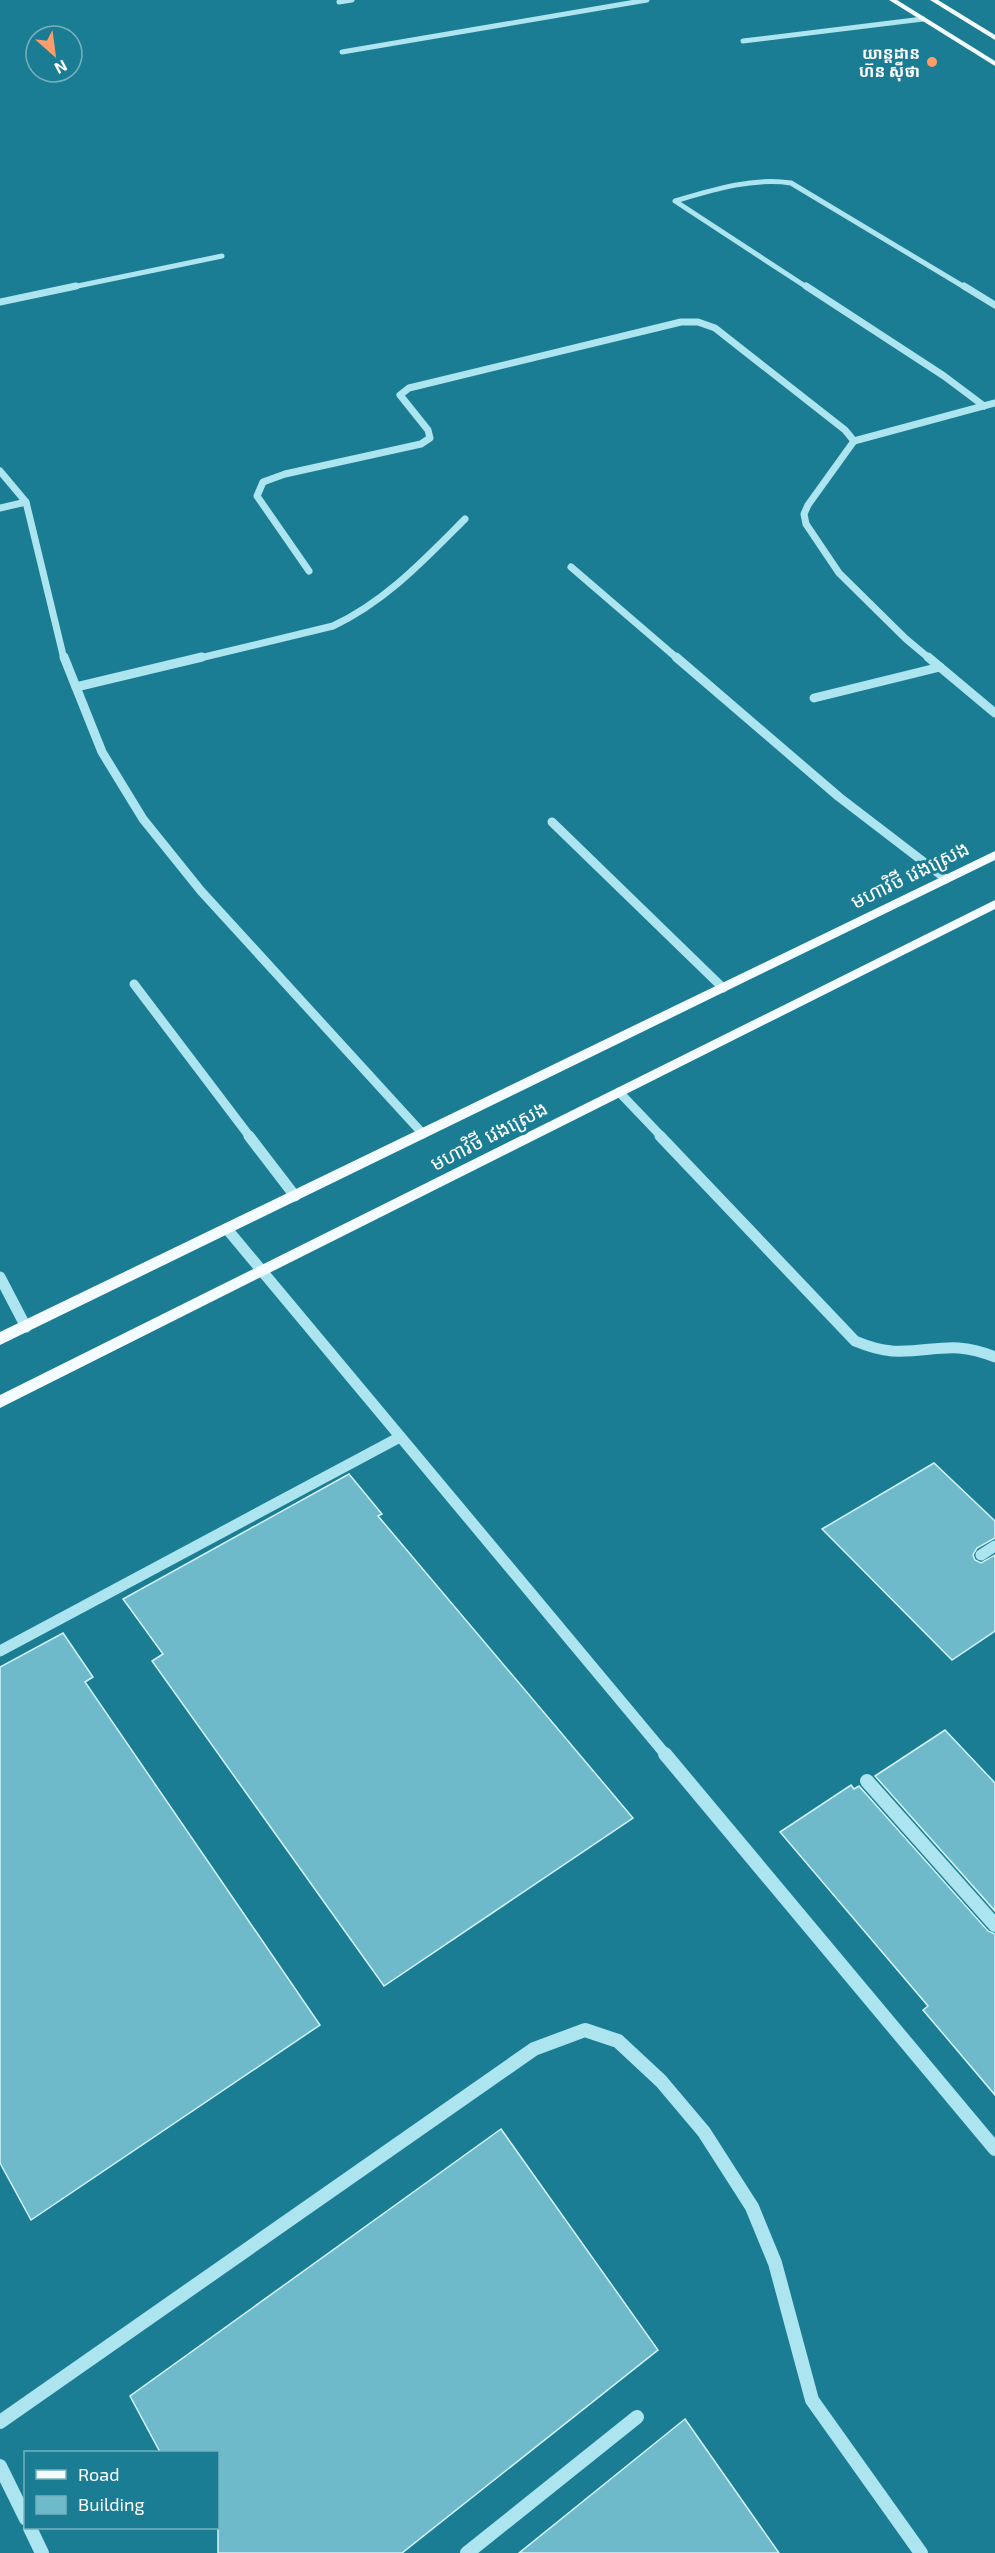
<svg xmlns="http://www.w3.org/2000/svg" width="995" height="2553" font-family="'Exo 2','Noto Sans Khmer',sans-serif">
	<rect width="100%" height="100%" fill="#1b7d93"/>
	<g fill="#6ebaca" stroke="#d3f4fb" stroke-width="1.5">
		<path d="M 934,1463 L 995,1521 L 995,1538 L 977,1548 L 973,1555 L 975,1560 L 981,1563 L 995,1555 L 995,1631 L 952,1660 L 822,1529 Z"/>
		<path d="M 349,1474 L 382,1514 L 378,1516 L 633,1818 L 384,1986 L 152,1661 L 163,1654 L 123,1599 Z"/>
		<path d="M 63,1633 L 93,1677 L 85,1682 L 320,2025 L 31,2220 L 0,2163 L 0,1667 Z"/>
		<path d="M 945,1730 L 995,1783 L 995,1911 L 875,1776 Z"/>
		<path d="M 851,1785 L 854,1789 L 859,1786 L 988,1931 L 995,1934 L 995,2095 L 923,2010 L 928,2006 L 780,1832 Z"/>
		<path d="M 501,2129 L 658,2350 L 402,2553 L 218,2553 L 218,2452 L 160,2452 L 130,2396 Z"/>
		<path d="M 685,2419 L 779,2553 L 519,2553 Z"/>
	</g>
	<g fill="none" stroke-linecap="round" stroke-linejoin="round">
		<g stroke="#ace4ef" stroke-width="5">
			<path d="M 339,2 L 352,0"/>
			<path d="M 743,41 L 923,19"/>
			<path d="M 342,52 L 647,0"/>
			<path d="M 68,288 L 222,256"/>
			<path d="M 808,288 L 675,201 C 712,190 753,177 791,183 L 966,288"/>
		</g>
		<g stroke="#ace4ef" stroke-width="7">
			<path d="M 806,286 L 944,376 L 984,406"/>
			<path d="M 964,286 L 995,305"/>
			<path d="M 0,302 L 76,286"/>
			<path d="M 854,441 L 995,403"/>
			<path d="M 0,471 L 26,502 L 64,659"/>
			<path d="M 0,508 L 26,502"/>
			<path d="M 571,567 L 678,659"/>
			<path d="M 309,571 L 257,496 L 263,482 L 285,474 L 421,444 L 430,438 L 428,430 L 400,395 L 409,388 L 681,322 L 698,322 L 715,328 L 845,430 L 854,441 L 808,505 L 804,514 L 806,524 L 839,573 L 906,639 L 930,659"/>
			<path d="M 196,659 L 333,626 C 386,601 424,560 465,519"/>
		</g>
		<g stroke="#ace4ef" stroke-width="9">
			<path d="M 64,657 L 102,752 L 143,819 L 201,891 L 423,1134"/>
			<path d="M 676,657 L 839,797 L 946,879"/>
			<path d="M 928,657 L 995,713"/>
			<path d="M 76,687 L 202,657"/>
			<path d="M 814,698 L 940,667"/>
			<path d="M 552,822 L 723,988"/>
			<path d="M 134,984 L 250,1137"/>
			<path d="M 619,1092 L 662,1137"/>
		</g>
		<g stroke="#ace4ef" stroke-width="11">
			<path d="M 249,1136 L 295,1196"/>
			<path d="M 660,1136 L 855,1341 C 867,1346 879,1350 892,1351 C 934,1353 951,1339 995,1357"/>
			<path d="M 227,1229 L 666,1755"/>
			<path d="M 0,1277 L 26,1327"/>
			<path d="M 981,1555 L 995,1546"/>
			<path d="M 0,1651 L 400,1437"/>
		</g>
		<g stroke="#ace4ef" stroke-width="14">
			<path d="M 665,1754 L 995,2149"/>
			<path d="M 867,1781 L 995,1925"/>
			<path d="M 0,2422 L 534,2049 L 585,2030 L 618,2041 L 661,2081 L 704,2132 L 752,2207 L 775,2263 L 812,2400 L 921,2553"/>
			<path d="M 0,2466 L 26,2519"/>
			<path d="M 30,2528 L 42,2553"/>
			<path d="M 467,2553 L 637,2417"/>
		</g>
		<g fill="#f4fcff" fill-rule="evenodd">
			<path d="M 889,0 L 897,0 L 995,61 L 995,66 Z"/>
			<path d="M 930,0 L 938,0 L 995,35 L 995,40 Z"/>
			<path d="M 995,851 L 995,860 L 0,1345 L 0,1332 Z"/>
			<path d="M 995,900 L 995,909 L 0,1408 L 0,1395 Z"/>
		</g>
	</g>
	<circle fill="#ff9c6a" stroke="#1b7d93" stroke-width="2" cx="932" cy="62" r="6"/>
	<g text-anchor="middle" stroke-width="6" stroke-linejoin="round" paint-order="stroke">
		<g font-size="16" font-weight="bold" fill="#fff" stroke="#1b7d93" text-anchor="end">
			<text x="920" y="59">យាន្ដដ្ឋាន<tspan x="920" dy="18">ហ៊ន ស៊ីថា</tspan></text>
		</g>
		<g font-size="20" fill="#fff" stroke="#1b7d93">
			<text transform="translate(910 875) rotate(-26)" y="7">មហាវិថី វេងស្រេង</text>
			<text transform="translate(489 1136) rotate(-27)" y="7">មហាវិថី វេងស្រេង</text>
		</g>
	</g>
	<rect x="24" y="2451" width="195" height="78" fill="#1b7d93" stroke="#76b1be" stroke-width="1.5"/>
	<rect x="36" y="2470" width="30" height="9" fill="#f4fcff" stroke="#76b1be" stroke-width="1.5"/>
	<text x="78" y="2481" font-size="18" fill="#ffffff">Road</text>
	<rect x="36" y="2496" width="30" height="18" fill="#6ebaca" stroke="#76b1be" stroke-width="1.5"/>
	<text x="78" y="2511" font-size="18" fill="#ffffff">Building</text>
	<g transform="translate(54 54) rotate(152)"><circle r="28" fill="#1b7d93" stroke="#76b1be" stroke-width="1.5"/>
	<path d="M0-4.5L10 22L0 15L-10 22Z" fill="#ff9c6a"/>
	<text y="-9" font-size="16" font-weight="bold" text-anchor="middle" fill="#ffffff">N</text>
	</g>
</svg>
